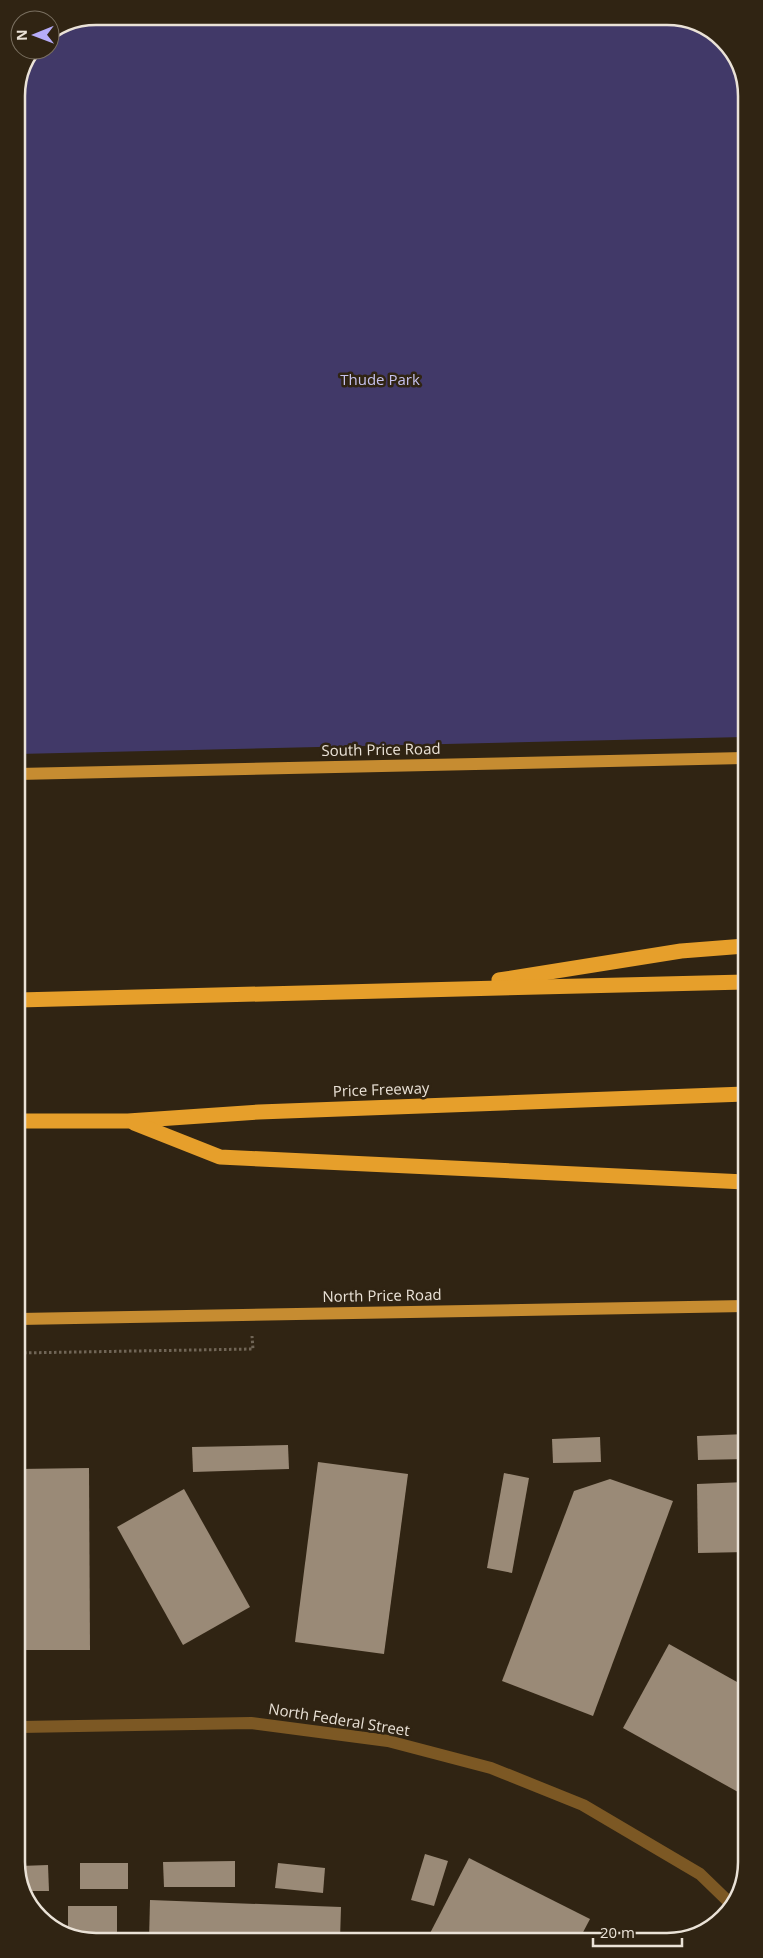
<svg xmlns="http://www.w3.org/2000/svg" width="763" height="1958" font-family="'Open Sans',sans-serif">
	<rect width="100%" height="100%" fill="#302413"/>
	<path fill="#413968" d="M 96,16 L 672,16 L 716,33 L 743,71 L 744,737 L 18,754 L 16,91 L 35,50 L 50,50 L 50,35 Z"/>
	<g fill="#9a8a77">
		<path d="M 746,1434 L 746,1459 L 698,1460 L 697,1436 Z"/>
		<path d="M 600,1437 L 601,1462 L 553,1463 L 552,1439 Z"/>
		<path d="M 288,1445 L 289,1469 L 193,1472 L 192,1447 Z"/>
		<path d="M 318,1462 L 408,1474 L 384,1654 L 295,1642 Z"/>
		<path d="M 89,1468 L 90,1650 L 20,1650 L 19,1469 Z"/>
		<path d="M 504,1473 L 529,1478 L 512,1573 L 487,1568 Z"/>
		<path d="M 610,1479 L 673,1501 L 593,1716 L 502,1681 L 574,1491 Z"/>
		<path d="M 746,1482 L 746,1552 L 698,1553 L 697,1484 Z"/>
		<path d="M 184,1489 L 250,1607 L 183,1645 L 117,1527 Z"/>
		<path d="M 669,1644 L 746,1687 L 747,1797 L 623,1728 Z"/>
		<path d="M 425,1854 L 448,1861 L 434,1906 L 411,1900 Z"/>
		<path d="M 469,1858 L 590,1919 L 580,1938 L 427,1939 Z"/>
		<path d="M 235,1861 L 235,1887 L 164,1887 L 163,1862 Z"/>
		<rect x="80" y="1863" width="48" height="26"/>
		<path d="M 278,1863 L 325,1868 L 323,1893 L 275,1888 Z"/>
		<path d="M 48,1865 L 49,1891 L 23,1891 L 20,1887 L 20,1866 Z"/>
		<path d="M 150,1900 L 341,1907 L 340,1940 L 149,1941 Z"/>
		<path d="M 68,1906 L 117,1906 L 117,1941 L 91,1942 L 63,1931 L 68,1931 Z"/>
	</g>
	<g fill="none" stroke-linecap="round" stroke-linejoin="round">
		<g stroke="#706556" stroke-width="3" stroke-dasharray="2.5 2.5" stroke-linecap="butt">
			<path d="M 18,723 L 22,724 L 18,728"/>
			<path d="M 19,1353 L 253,1349 L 252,1336"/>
		</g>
		<path stroke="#7c5824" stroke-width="12" d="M 20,1727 L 251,1723 L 388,1741 L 491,1768 L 583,1805 L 700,1874 L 732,1905"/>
		<g stroke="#c68c31" stroke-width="12">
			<path d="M 18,774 L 744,758"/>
			<path d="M 19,1319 L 745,1306"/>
		</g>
		<g stroke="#e69f2b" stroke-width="15">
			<path d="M 499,980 L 681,951 L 745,946"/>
			<path d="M 18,1000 L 745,982"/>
			<path d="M 19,1121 L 128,1121 L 259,1112 L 745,1094"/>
			<path d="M 134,1123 L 220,1157 L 745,1182"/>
		</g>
	</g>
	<g text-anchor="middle" stroke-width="5" stroke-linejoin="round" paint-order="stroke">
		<g font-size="15" fill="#c6c2ee" stroke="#302413">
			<text x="380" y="385">Thude Park</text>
		</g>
		<g font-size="15" fill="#eae2d7" stroke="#302413">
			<text transform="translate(381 750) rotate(-1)" y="5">South Price Road</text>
			<text transform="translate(381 1090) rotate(-2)" y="5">Price Freeway</text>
			<text transform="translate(382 1296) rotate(-1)" y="5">North Price Road</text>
			<text transform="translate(339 1720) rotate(9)" y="5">North Federal Street</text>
		</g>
	</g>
	<path d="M0 0H763V1958H0ZM96 25H667A71 71 0 0 1 738 96V1862A71 71 0 0 1 667 1933H96A71 71 0 0 1 25 1862V96A71 71 0 0 1 96 25Z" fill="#302413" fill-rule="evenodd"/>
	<path fill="none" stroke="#eae2d7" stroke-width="2.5" d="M96 25H667A71 71 0 0 1 738 96V1862A71 71 0 0 1 667 1933H96A71 71 0 0 1 25 1862V96A71 71 0 0 1 96 25Z"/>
	<g transform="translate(35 35) rotate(269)"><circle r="24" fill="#302413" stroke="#7a7061"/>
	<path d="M0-4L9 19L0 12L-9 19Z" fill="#b6acf8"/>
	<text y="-8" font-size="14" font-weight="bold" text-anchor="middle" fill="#eae2d7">N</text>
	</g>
	<path d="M593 1938v8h89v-8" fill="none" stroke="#eae2d7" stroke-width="2.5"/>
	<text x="600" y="1938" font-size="15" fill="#eae2d7" stroke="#302413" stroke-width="4" paint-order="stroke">20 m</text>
</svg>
